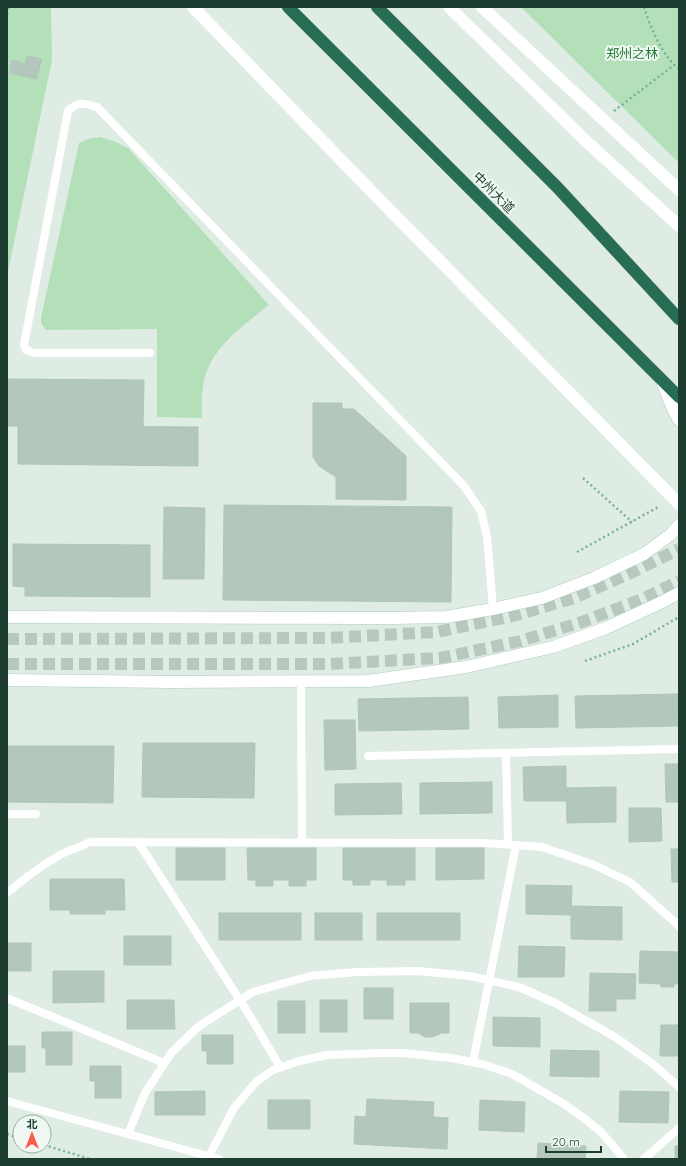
<svg xmlns="http://www.w3.org/2000/svg" width="686" height="1166" font-family="Quicksand,'Noto Sans SC',sans-serif">
	<rect width="100%" height="100%" fill="#deece3"/>
	<g fill="#b4e0b9">
		<path d="M 7,7 L 51,7 L 52,60 L 7,276 Z"/>
		<path d="M 521,7 L 679,7 L 679,163 Z"/>
		<path d="M 100,137 L 116,142 L 128,148 L 269,305 C 243,326 207,350 203,387 C 201,397 202,407 202,418 L 157,417 L 157,329 L 46,330 L 41,323 L 41,318 L 79,143 L 88,139 Z"/>
	</g>
	<g fill="#b3c7bc" stroke="#b0c6b9">
		<path d="M 27,56 L 42,59 L 36,79 L 10,73 L 12,60 L 26,64 Z"/>
		<path d="M 7,379 L 144,380 L 143,427 L 7,426 Z"/>
		<path d="M 313,403 L 342,403 L 342,409 L 354,409 L 406,456 L 406,500 L 336,499 L 336,477 L 319,466 L 313,457 Z"/>
		<path d="M 18,426 L 198,427 L 198,466 L 18,464 Z"/>
		<path d="M 224,505 L 452,507 L 451,602 L 223,600 Z"/>
		<path d="M 164,507 L 205,508 L 204,579 L 163,579 Z"/>
		<path d="M 234,508 L 331,509 L 331,532 L 321,532 L 321,567 L 303,567 L 303,571 L 314,571 L 314,597 L 285,597 L 285,572 L 275,571 L 275,597 L 249,597 L 250,570 L 260,570 L 260,566 L 243,566 L 244,532 L 234,532 Z"/>
		<path d="M 348,509 L 450,510 L 450,534 L 441,534 L 441,568 L 422,568 L 422,572 L 434,572 L 434,599 L 404,599 L 405,573 L 395,573 L 395,599 L 369,598 L 369,572 L 380,572 L 380,568 L 363,568 L 363,533 L 348,533 Z"/>
		<path d="M 13,544 L 150,545 L 150,597 L 25,596 L 25,587 L 13,586 Z"/>
		<path d="M 678,694 L 679,726 L 576,728 L 575,696 Z"/>
		<path d="M 558,695 L 558,727 L 499,728 L 498,697 Z"/>
		<path d="M 468,697 L 469,729 L 359,731 L 358,699 Z"/>
		<path d="M 324,720 L 355,720 L 356,769 L 325,770 Z"/>
		<path d="M 143,743 L 255,743 L 254,798 L 142,797 Z"/>
		<path d="M 7,746 L 114,746 L 113,803 L 7,802 Z"/>
		<path d="M 665,764 L 679,764 L 679,802 L 666,802 Z"/>
		<path d="M 566,766 L 566,801 L 524,801 L 523,767 Z"/>
		<path d="M 492,782 L 492,813 L 420,814 L 420,783 Z"/>
		<path d="M 401,783 L 402,814 L 335,815 L 335,784 Z"/>
		<path d="M 616,787 L 616,822 L 567,823 L 566,788 Z"/>
		<path d="M 629,808 L 661,808 L 662,841 L 629,842 Z"/>
		<rect x="176" y="848" width="49" height="32"/>
		<path d="M 247,848 L 316,848 L 316,880 L 306,880 L 306,886 L 289,886 L 289,880 L 273,880 L 273,886 L 256,886 L 256,880 L 248,880 Z"/>
		<path d="M 343,848 L 415,848 L 415,880 L 405,880 L 405,885 L 387,885 L 387,880 L 370,880 L 370,885 L 353,885 L 353,880 L 343,880 Z"/>
		<path d="M 436,848 L 484,848 L 484,879 L 436,880 Z"/>
		<path d="M 671,849 L 679,849 L 679,882 L 672,882 Z"/>
		<path d="M 50,879 L 124,879 L 125,910 L 105,910 L 105,914 L 70,914 L 70,910 L 50,910 Z"/>
		<path d="M 526,885 L 572,886 L 571,915 L 526,914 Z"/>
		<path d="M 571,906 L 622,907 L 622,940 L 571,939 Z"/>
		<rect x="219" y="913" width="82" height="27"/>
		<rect x="315" y="913" width="47" height="27"/>
		<rect x="377" y="913" width="83" height="27"/>
		<rect x="124" y="936" width="47" height="29"/>
		<rect x="7" y="943" width="24" height="28"/>
		<path d="M 519,946 L 565,947 L 564,977 L 518,977 Z"/>
		<path d="M 640,951 L 679,952 L 679,984 L 674,984 L 674,987 L 661,987 L 661,984 L 639,983 Z"/>
		<path d="M 53,971 L 104,971 L 104,1002 L 53,1003 Z"/>
		<path d="M 590,973 L 636,974 L 635,999 L 616,999 L 616,1011 L 589,1011 Z"/>
		<rect x="364" y="988" width="29" height="31"/>
		<path d="M 127,1000 L 174,1000 L 175,1029 L 127,1029 Z"/>
		<rect x="320" y="1000" width="27" height="32"/>
		<rect x="278" y="1001" width="27" height="32"/>
		<path d="M 410,1003 L 449,1003 L 449,1033 L 442,1033 L 432,1037 L 425,1037 L 418,1033 L 410,1033 Z"/>
		<path d="M 493,1017 L 540,1018 L 540,1047 L 493,1046 Z"/>
		<path d="M 661,1025 L 679,1025 L 679,1056 L 660,1056 Z"/>
		<path d="M 42,1032 L 72,1032 L 72,1065 L 46,1065 L 46,1048 L 42,1048 Z"/>
		<path d="M 202,1035 L 233,1035 L 233,1064 L 207,1064 L 207,1051 L 202,1051 Z"/>
		<rect x="7" y="1046" width="18" height="26"/>
		<path d="M 551,1050 L 599,1051 L 599,1077 L 550,1076 Z"/>
		<path d="M 90,1066 L 121,1066 L 121,1098 L 95,1098 L 95,1081 L 90,1081 Z"/>
		<path d="M 205,1091 L 205,1115 L 155,1115 L 155,1092 Z"/>
		<path d="M 620,1091 L 669,1092 L 668,1123 L 619,1122 Z"/>
		<path d="M 367,1099 L 434,1102 L 433,1117 L 448,1118 L 447,1149 L 354,1144 L 355,1116 L 366,1117 Z"/>
		<rect x="268" y="1100" width="42" height="29"/>
		<path d="M 480,1100 L 525,1102 L 524,1132 L 479,1130 Z"/>
		<path d="M 538,1143 L 586,1146 L 585,1159 L 537,1159 Z"/>
		<rect x="675" y="1146" width="4" height="13"/>
	</g>
	<g fill="none" stroke-linecap="round" stroke-linejoin="round">
		<g stroke="#b7c9bf" stroke-width="12" stroke-dasharray="12 6" stroke-linecap="butt">
			<path d="M 7,639 L 327,638 L 437,632 L 513,616 L 574,598 L 637,570 L 679,549"/>
			<path d="M 7,664 L 328,664 L 440,658 L 520,641 L 582,622 L 640,600 L 679,581"/>
		</g>
		<defs>
			<g id="secondary">
				<path d="M 661,379 L 673,409 L 679,420"/>
				<path d="M 7,617 L 392,618 L 446,617 L 493,609 L 542,598 L 594,578 L 644,554 L 670,535 L 679,525"/>
				<path d="M 7,680 L 171,682 L 368,681 L 466,667 L 553,647 L 606,628 L 660,603 L 679,593"/>
			</g>
			<g id="highway">
				<path d="M 288,7 L 679,397"/>
				<path d="M 377,7 L 557,187 L 679,319"/>
			</g>
		</defs>
		<use href="#secondary" stroke="#b0cdbe" stroke-width="13"/>
		<use href="#highway" stroke="#c0c9c5" stroke-width="13"/>
		<g stroke="#7ab398" stroke-width="2.5" stroke-dasharray="2 3" stroke-linecap="butt">
			<path d="M 644,7 C 651,29 661,54 679,69"/>
			<path d="M 7,14 L 9,7"/>
			<path d="M 614,111 L 674,65"/>
			<path d="M 583,478 L 632,522"/>
			<path d="M 577,552 L 660,506"/>
			<path d="M 585,661 L 633,644 L 679,617"/>
			<path d="M 7,1134 L 20,1138"/>
			<path d="M 44,1145 L 90,1159"/>
		</g>
		<g stroke="#fff" stroke-width="8">
			<path d="M 150,353 L 34,353 L 26,350 L 24,345 L 68,111 C 79,101 83,103 97,107 L 464,486 L 481,511 L 487,537 L 493,609"/>
			<path d="M 301,681 L 302,842"/>
			<path d="M 506,753 L 508,844"/>
			<path d="M 368,756 L 679,749"/>
			<path d="M 7,814 L 36,814"/>
			<path d="M 138,842 L 250,1016 L 280,1067"/>
			<path d="M 7,893 C 25,878 45,862 66,852 C 74,849 82,846 90,842 L 485,843 L 542,847 L 592,864 L 630,882 L 679,926"/>
			<path d="M 7,998 L 164,1063"/>
			<path d="M 473,1062 L 516,845"/>
			<path d="M 7,1101 L 219,1159"/>
			<path d="M 128,1134 L 145,1093 L 172,1052 L 199,1026 L 253,992 L 310,976 L 357,972 L 418,971 L 470,976 L 519,987 L 555,1003 L 615,1037 L 653,1064 L 679,1087"/>
			<path d="M 209,1156 L 234,1108 L 256,1082 L 273,1070 L 299,1061 L 327,1055 L 382,1053 L 403,1053 L 451,1058 L 482,1064 L 512,1074 L 564,1104 L 585,1119 L 601,1132 L 624,1159"/>
			<path d="M 644,1159 L 679,1128"/>
		</g>
		<g stroke="#fff" stroke-width="12">
			<path d="M 193,7 L 375,195 L 679,504"/>
			<path d="M 449,7 L 587,142 L 679,226"/>
			<path d="M 482,7 L 679,190"/>
		</g>
		<use href="#secondary" stroke="#fff" stroke-width="12"/>
		<use href="#highway" stroke="#266d53" stroke-width="12"/>
	</g>
	<g text-anchor="middle" stroke-width="4" stroke-linejoin="round" paint-order="stroke">
		<g font-size="13" fill="#237937" stroke="#eff8f2">
			<text x="632" y="58">郑州之林</text>
		</g>
		<g font-size="13" fill="#1d3d30" stroke="#eff8f2">
			<text transform="translate(494 192) rotate(45)" y="5">中州大道</text>
		</g>
	</g>
	<rect width="686" height="1166" fill="none" stroke="#1d3d30" stroke-width="16"/>
	<g transform="translate(32 1134)"><circle r="19" fill="#eff8f2" stroke="#9bada4"/>
	<path d="M0-3L7 15L0 10L-7 15Z" fill="#ff5949"/>
	<text y="-6" font-size="11" font-weight="bold" text-anchor="middle" fill="#1d3d30">北</text>
	</g>
	<path d="M546 1146v6h55v-6" fill="none" stroke="#1d3d30" stroke-width="2"/>
	<text x="552" y="1146" font-size="12" fill="#1d3d30" stroke="#eff8f2" stroke-width="3" paint-order="stroke">20 m</text>
</svg>
